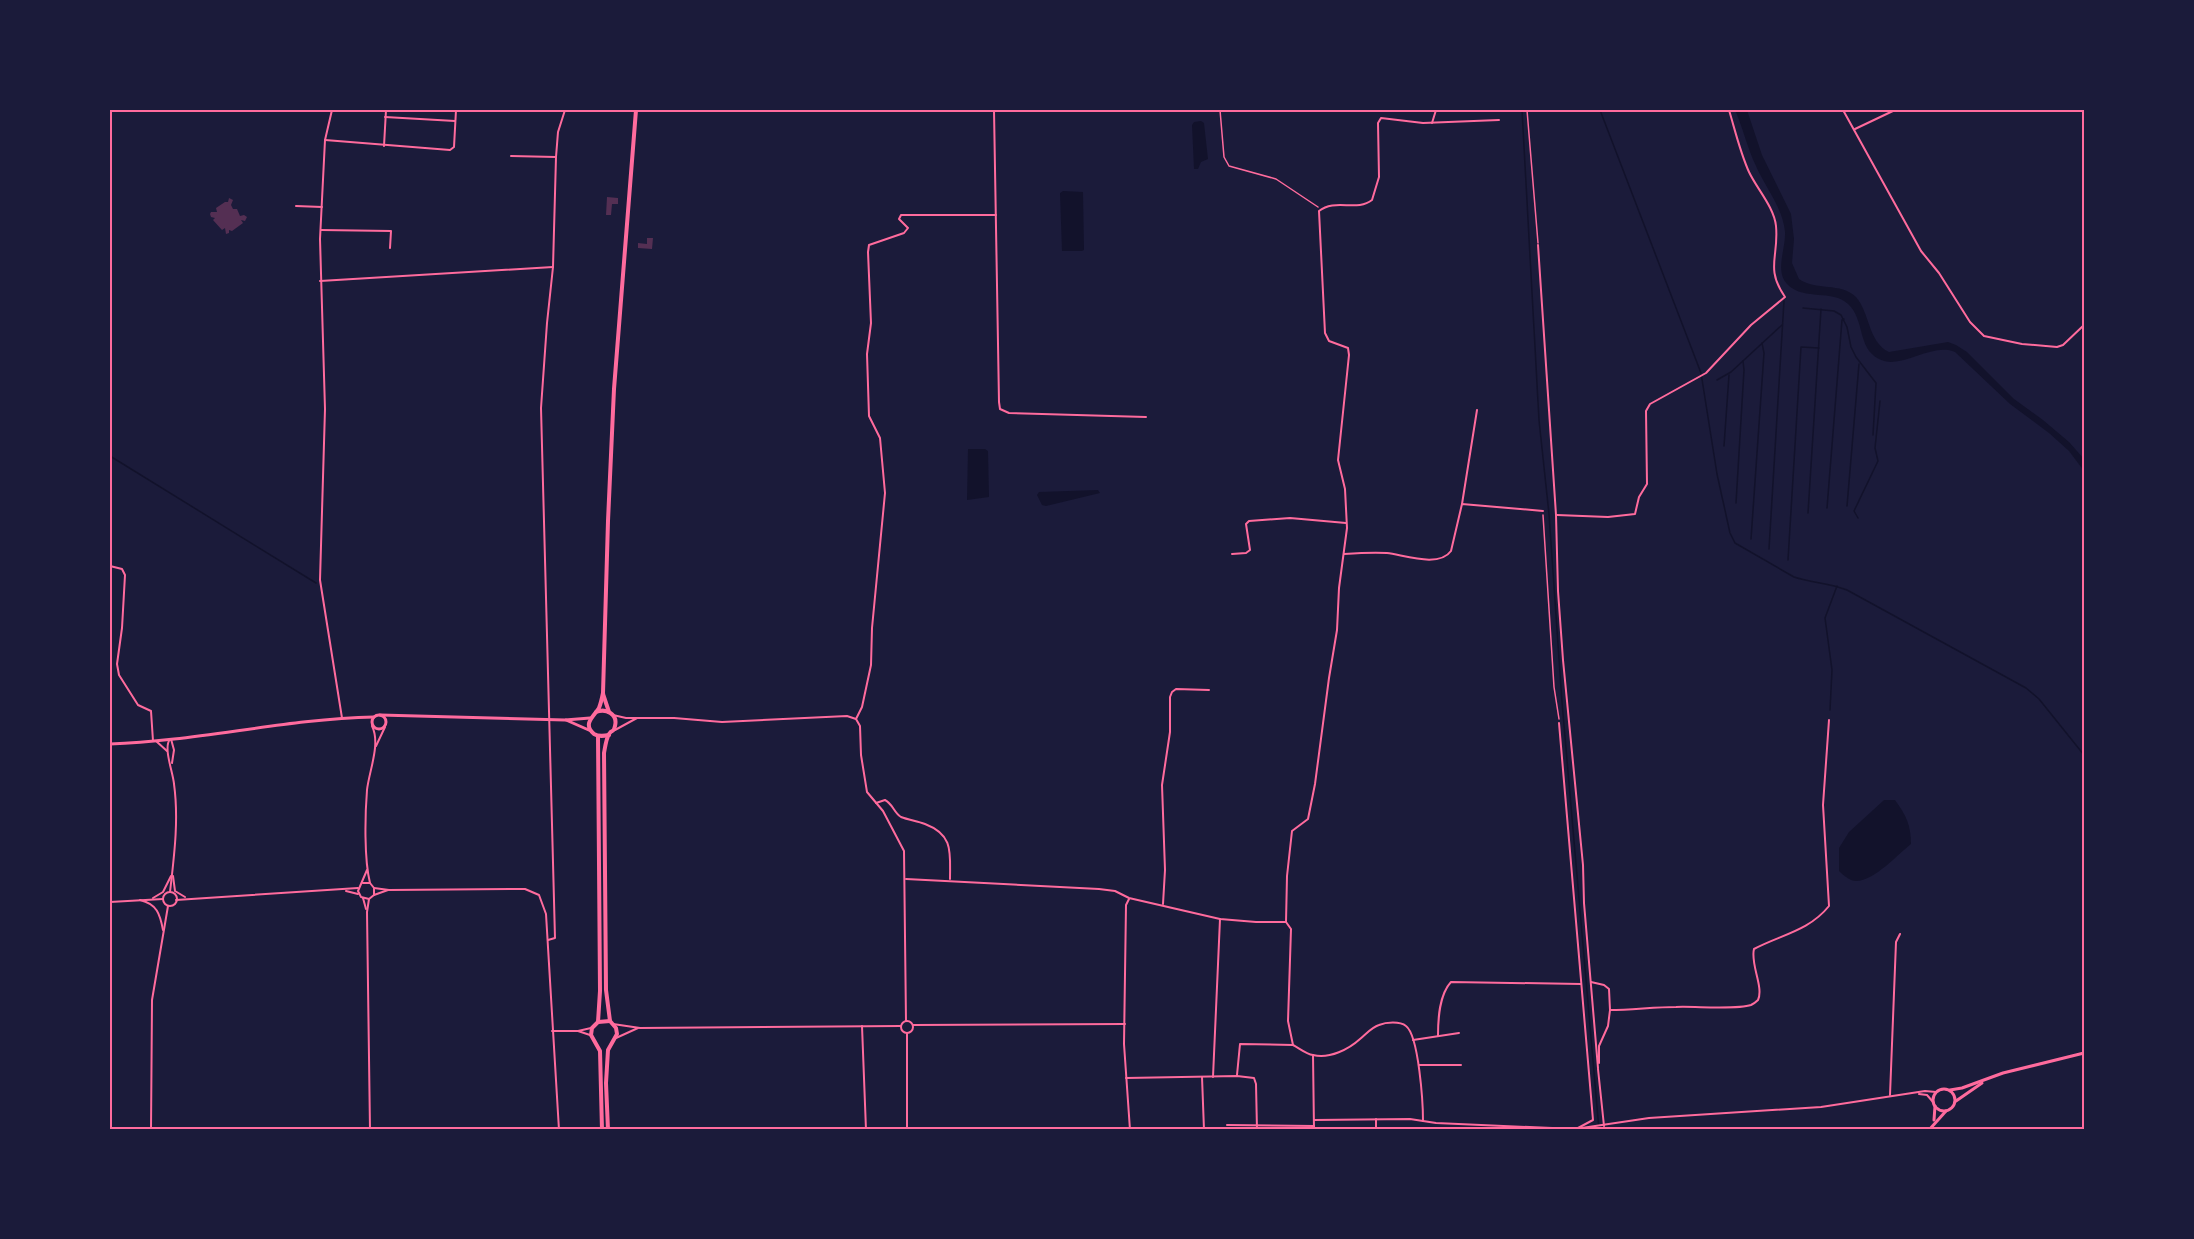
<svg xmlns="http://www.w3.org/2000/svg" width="2194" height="1239" font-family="Mulish,sans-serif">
	<rect width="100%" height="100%" fill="#1b1b3a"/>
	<g fill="#12122b">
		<path d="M 1735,110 L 1747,110 L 1762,155 L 1791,214 L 1794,239 L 1792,263 L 1799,279 C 1815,291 1841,282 1856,297 C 1870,313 1868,342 1889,352 L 1948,342 L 1956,345 L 1967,352 L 2014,399 L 2043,420 L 2069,442 L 2084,459 L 2084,471 L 2069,451 L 2049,433 L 2010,404 L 1955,352 C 1931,342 1901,371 1879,359 C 1857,348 1865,319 1848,304 C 1832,289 1805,301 1788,285 C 1774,272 1786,249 1785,232 C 1783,208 1765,187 1756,166 C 1747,147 1743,128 1735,110 Z"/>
		<path d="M 1201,121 L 1204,123 L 1208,159 L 1201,162 L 1198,169 L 1194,169 L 1192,125 L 1194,122 Z"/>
		<path d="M 1063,191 L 1083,192 L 1084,250 L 1082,251 L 1062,251 L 1060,193 Z"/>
		<path d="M 968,449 L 985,449 L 988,451 L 989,497 L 967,500 Z"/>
		<path d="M 1098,490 L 1100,493 L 1046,506 L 1042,505 L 1037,495 L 1039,492 Z"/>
		<path d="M 1884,800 L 1895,800 C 1906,815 1911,825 1911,844 C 1898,854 1869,887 1851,880 C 1847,878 1842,874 1839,871 L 1839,848 L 1849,832 Z"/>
	</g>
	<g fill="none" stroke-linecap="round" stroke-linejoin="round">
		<g stroke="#12122b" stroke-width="1.5">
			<path d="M 1522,110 L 1539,420 L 1549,514 L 1562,702 L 1599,1130"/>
			<path d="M 1600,110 L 1701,373 L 1717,474 L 1730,533 L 1735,543 L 1794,577 C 1812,583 1830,583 1847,590 L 2026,688 L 2039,699 L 2084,755"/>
			<path d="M 1803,308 L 1834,311 L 1841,315 L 1847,327 L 1851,347 L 1856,357 L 1876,383 L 1873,435"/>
			<path d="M 1717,380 L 1731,372 L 1782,325"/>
			<path d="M 1724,446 L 1729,375"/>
			<path d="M 110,456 L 316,583"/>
			<path d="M 1736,503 L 1744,370 L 1743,361"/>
			<path d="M 1847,506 L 1859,364"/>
			<path d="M 1827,508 L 1842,320 L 1844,319"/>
			<path d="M 1808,513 L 1821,309"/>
			<path d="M 1858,518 L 1854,511 L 1878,461 L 1875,448 L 1880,401"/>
			<path d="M 1751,539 L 1764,353 L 1762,343"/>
			<path d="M 1769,549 L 1784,301"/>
			<path d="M 1788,560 L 1801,347 L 1819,348"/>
			<path d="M 1830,710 L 1832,670 L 1825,618 L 1837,586"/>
		</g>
	</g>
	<g fill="#542f53">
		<path d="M 607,197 L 618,198 L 618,204 L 612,204 L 611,215 L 606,215 Z"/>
		<path d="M 229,198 L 233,200 L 231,205 L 233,209 L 237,209 L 240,216 L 244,215 L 247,217 L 245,221 L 241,220 L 243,223 L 232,231 L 229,230 L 229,233 L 226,234 L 225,228 L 222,230 L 213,220 L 215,218 L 211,217 L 210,214 L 211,212 L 217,212 L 216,208 L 225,202 L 228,202 Z"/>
		<path d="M 647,238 L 653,238 L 652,249 L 638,248 L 638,243 L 647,244 Z"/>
	</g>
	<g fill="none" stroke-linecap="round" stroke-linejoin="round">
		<g stroke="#ff6b9d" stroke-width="1.5">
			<path d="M 1220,110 L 1224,157 L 1229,166 L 1276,179 L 1318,207"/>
			<path d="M 1527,110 L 1538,243"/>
			<path d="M 1543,515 L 1554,687 L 1559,719"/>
		</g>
		<g stroke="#ff6b9d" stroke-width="2">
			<path d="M 332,110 L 325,140 L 320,239 L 325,409 L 320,580 L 342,718"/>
			<path d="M 994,110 L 999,402 L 1000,409 L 1009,413 L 1146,417"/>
			<path d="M 1843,110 L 1921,251 L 1939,273 L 1970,322 L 1984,336 L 2022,344 L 2057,347 L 2063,345 L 2084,325"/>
			<path d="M 385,117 L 455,121"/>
			<path d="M 1432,123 L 1436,110"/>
			<path d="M 1855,129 L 1895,110"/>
			<path d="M 325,140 L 450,150 L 454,147 L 456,110"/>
			<path d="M 384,146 L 386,110"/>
			<path d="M 511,156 L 556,157"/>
			<path d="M 296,206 L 322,207"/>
			<path d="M 321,230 L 391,231 L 390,248"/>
			<path d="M 1538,245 L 1556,515 L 1558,591 L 1563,660 L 1583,865 L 1584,903 L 1598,1068"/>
			<path d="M 320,281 L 553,267"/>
			<path d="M 1462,504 L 1477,410"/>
			<path d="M 110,511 L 110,515"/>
			<path d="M 1557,515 L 1608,517 L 1635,514 L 1639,497 L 1647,484 L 1646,411 L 1650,404 L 1706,373 L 1751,325 L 1785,297 C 1765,268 1779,257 1776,226 C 1774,207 1757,189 1749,172 C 1740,152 1735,130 1729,110"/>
			<path d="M 1232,554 L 1246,553 L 1250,550 L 1246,524 L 1249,521 L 1290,518 L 1346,523"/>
			<path d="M 1344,554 C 1358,553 1373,552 1387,553 C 1404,555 1439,568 1451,551 L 1462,504 L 1543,511"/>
			<path d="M 110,566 L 122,569 L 125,575 L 122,628 L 117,664 L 119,675 L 138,705 L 151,711 L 153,741"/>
			<path d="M 613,715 L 626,718 L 674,718 L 722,722 L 847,716 L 856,719 L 860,726 L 861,755 L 867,792 L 883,811 L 904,851 L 906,1021"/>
			<path d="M 856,719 L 862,707 L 871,665 L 872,628 L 885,493 L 880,438 L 869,416 L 867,354 L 871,323 L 868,252 L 869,245 L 904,233 L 908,228 L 899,219 L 901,215 L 996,215"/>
			<path d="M 1559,723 L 1593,1120 L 1578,1128"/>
			<path d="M 615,730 L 637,718"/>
			<path d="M 171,739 L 174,750 L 172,763"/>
			<path d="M 156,741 L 167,751"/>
			<path d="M 376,746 L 385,727"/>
			<path d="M 876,803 L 885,800 C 893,804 894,813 901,817 C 909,820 917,821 925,824 C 954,835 950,853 950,879"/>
			<path d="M 173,876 L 175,891 L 185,897"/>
			<path d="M 906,879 L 1099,889 L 1115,891 L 1129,898 L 1220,919 L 1256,922 L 1285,922"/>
			<path d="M 363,883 L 370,883 L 374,888 L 374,895 L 369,899 L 361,897 L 358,891 L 367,870"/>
			<path d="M 370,883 C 364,859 365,815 367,790 C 369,771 381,744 372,726"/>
			<path d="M 374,888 L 389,890 L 515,889 L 525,889 L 539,895 L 546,914 L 559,1130"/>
			<path d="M 346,891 L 358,894"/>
			<path d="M 170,892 C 174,857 179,820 174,784 C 173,772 163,748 170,739"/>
			<circle cx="170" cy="899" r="7"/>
			<path d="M 374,895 L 388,890"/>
			<path d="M 153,898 L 163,892 L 171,876"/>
			<path d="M 363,898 L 366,909"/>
			<path d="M 369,899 L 367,912 L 370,1130"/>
			<path d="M 1129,899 L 1126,905 L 1124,1044 L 1130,1130"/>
			<path d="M 140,900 C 157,904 160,914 163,930"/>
			<path d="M 176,900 L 358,888"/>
			<path d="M 110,902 L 163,899"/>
			<path d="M 1163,904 L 1165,870 L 1162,785 L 1170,732 L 1170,697 L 1172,692 L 1176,689 L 1209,690"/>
			<path d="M 1286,922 L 1287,876 L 1292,831 L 1308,819 L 1315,784 L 1329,678 L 1337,630 L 1339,588 L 1347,528 L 1345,489 L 1338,460 L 1349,355 L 1348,348 L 1329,341 L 1325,333 L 1319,211 C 1335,198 1357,212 1372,200 L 1379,177 L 1378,123 L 1381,118 L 1423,123 L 1499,120"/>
			<path d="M 1286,922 L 1291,929 L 1288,1021 L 1293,1045"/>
			<path d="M 548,940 L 555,938 L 541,408 L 547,323 L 553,267 L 556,157 L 558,132 L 565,110"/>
			<path d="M 1591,982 L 1604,985 L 1609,989 L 1610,1010 L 1608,1026 L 1599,1046 L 1599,1063"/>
			<path d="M 1610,1010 C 1632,1010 1654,1007 1676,1007 C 1693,1006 1737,1010 1751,1005 C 1753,1004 1756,1002 1758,1000 C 1764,987 1750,964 1754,949 C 1780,935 1809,931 1829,906 L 1823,805 L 1829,720"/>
			<circle cx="907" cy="1027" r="6"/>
			<path d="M 613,1024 L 640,1028 L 901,1026"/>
			<path d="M 913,1025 L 1125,1024"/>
			<path d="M 862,1026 L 866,1130"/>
			<path d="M 552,1031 L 578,1031 L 591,1028"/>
			<path d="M 578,1031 L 590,1035"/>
			<path d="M 1438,1036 C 1438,1019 1439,995 1451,982 L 1581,984"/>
			<path d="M 616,1038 L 638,1028"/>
			<path d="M 1413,1040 L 1459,1033"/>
			<path d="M 1293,1045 C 1299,1048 1306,1054 1313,1055 C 1330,1059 1349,1049 1360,1039 C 1366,1034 1372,1027 1379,1025 C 1386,1022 1400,1021 1406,1026 C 1419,1036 1423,1104 1423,1121"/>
			<path d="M 1313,1055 L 1314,1130"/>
			<path d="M 1419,1065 L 1461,1065"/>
			<path d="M 1598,1069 L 1604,1126"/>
			<path d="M 1237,1075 L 1240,1044 L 1293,1045"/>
			<path d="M 1202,1077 L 1204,1130"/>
			<path d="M 1213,1077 L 1220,919"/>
			<path d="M 1126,1078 L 1237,1076 L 1254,1078 L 1256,1084 L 1257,1130"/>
			<path d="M 1919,1094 L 1927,1095 L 1933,1102"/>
			<path d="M 1890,1095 L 1896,942 L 1900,934"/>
			<path d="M 1376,1119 L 1376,1130"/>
			<path d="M 1314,1120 L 1410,1119 L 1436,1123 L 1575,1129 L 1649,1118 L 1821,1107 L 1925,1091 L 1936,1092"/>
			<path d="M 1227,1125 L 1314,1126"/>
			<path d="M 151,1130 L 152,1000 L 168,906"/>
			<path d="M 907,1130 L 907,1034"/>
		</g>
		<g stroke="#ff6b9d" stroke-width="3">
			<circle cx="379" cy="722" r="7"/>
			<path d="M 380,715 L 565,720 L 590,718"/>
			<path d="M 566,720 L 591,731"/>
			<path d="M 110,744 C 198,741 285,719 374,717"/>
			<circle cx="1944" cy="1100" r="11"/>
			<path d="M 1950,1090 L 1962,1088 L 2003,1073 L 2084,1053"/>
			<path d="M 1956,1101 L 1982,1083"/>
			<path d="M 1934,1120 L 1935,1106"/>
			<path d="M 1929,1130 L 1946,1111"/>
		</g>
		<g stroke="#ff6b9d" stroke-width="4">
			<path d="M 603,694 L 609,712"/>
			<path d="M 596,712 C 606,708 618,714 615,726 C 613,734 613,728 609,734 C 606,739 605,748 604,753 L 606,990 L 610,1021 L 616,1028 L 617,1034 L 608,1050 L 606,1083 L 608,1130"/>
			<path d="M 609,735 C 604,736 599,737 594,734 C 582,724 594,716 599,708 C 601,703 602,698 603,693 L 608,521 L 614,389 L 636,110"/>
			<path d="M 598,736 L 600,991 L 598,1022 L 592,1028 L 591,1035 L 600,1051 L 602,1130"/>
			<path d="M 598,1022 L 610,1021"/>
		</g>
	</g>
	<rect width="2194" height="1239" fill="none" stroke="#1b1b3a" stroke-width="222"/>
	<rect x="111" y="111" width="1972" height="1017" fill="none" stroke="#ff6b9d" stroke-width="2"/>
</svg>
